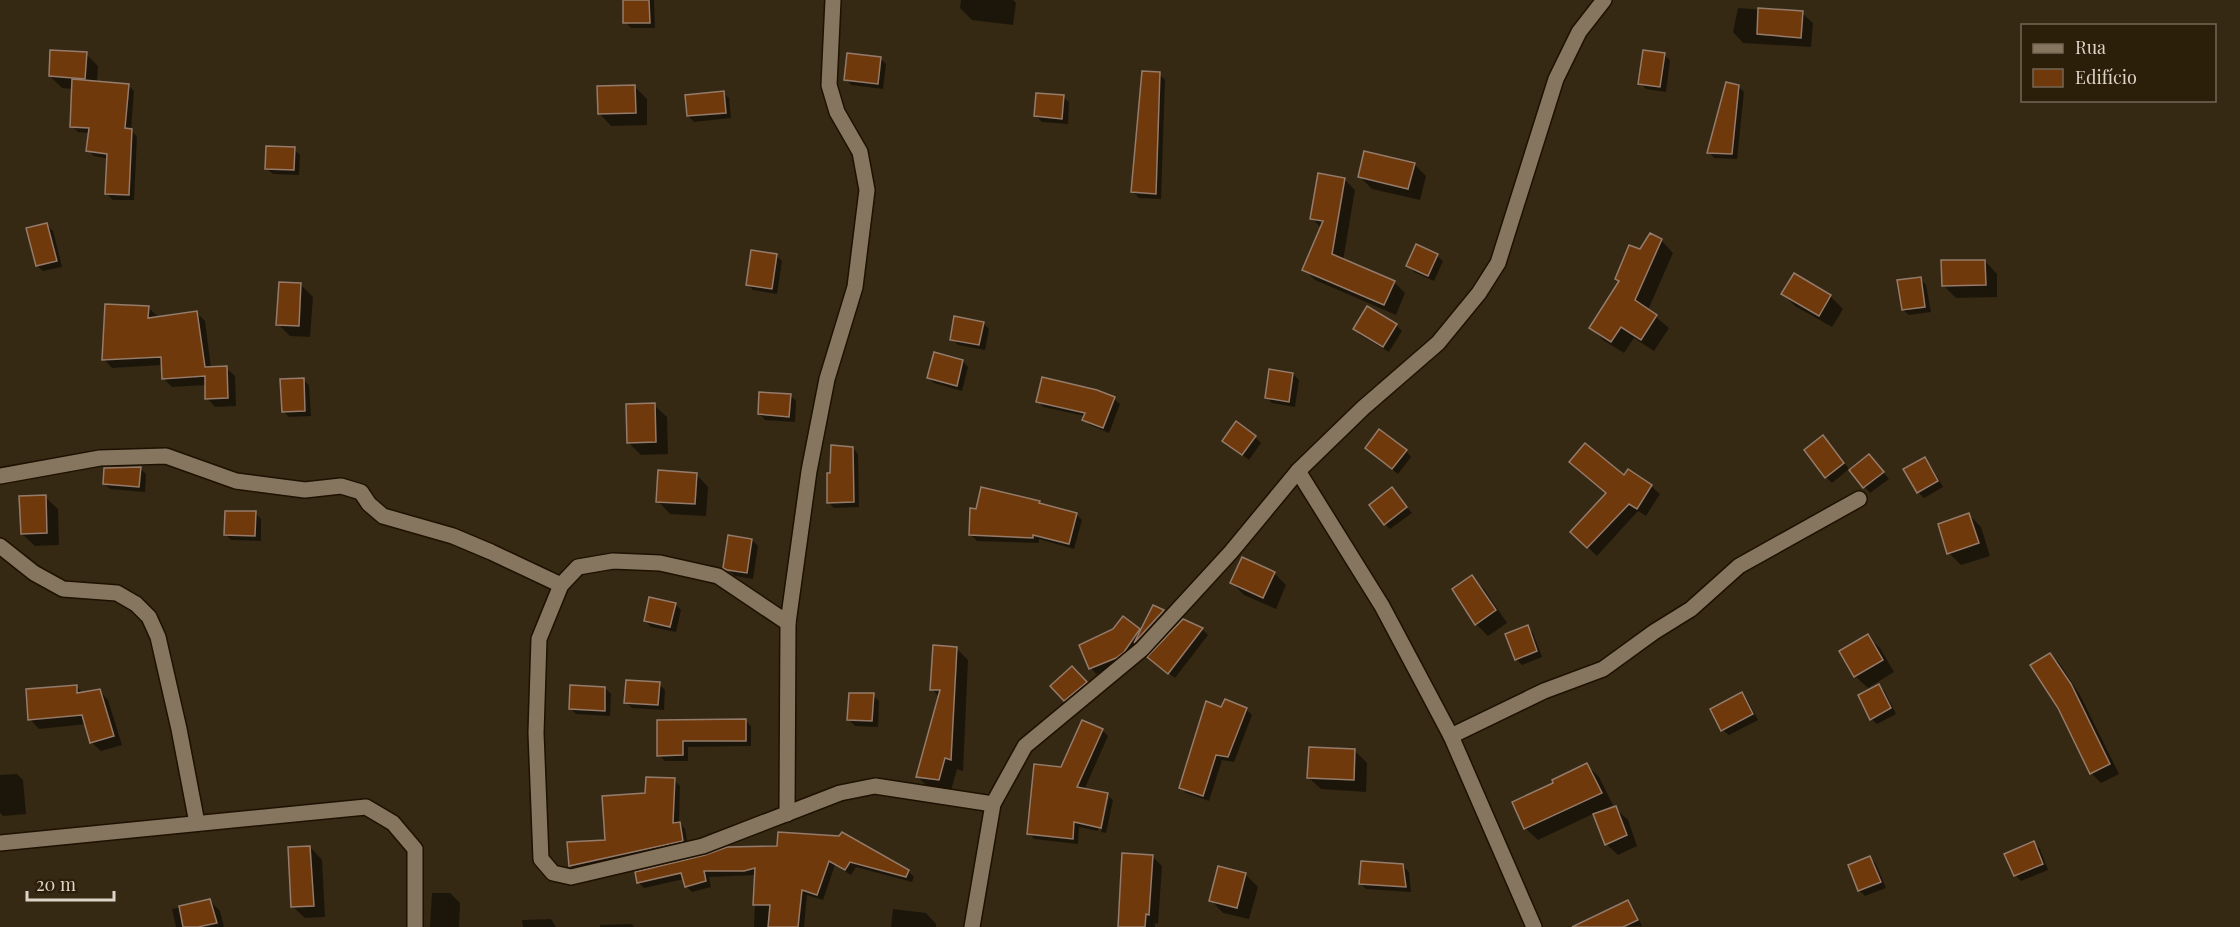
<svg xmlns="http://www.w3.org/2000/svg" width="2240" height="927" font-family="'Playfair Display',serif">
	<rect width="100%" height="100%" fill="#362914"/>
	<g fill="#0007">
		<path d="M 624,0 L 654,0 L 655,28 L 631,28 L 625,22 Z"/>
		<path d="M 961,0 L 1013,0 L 1016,3 L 1013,25 L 972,20 L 960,8 Z"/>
		<path d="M 1738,8 L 1802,13 L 1813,23 L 1811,47 L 1743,43 L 1733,32 Z"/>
		<path d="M 86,54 L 98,66 L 97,82 L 128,85 L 134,91 L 131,130 L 137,137 L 134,200 L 113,200 L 107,194 L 109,159 L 94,156 L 88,150 L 90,133 L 78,132 L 72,126 L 73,89 L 62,88 L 50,76 Z"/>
		<path d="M 1664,55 L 1670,60 L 1666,92 L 1646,89 L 1640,83 Z"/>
		<path d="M 880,58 L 886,64 L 883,89 L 851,85 L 846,79 Z"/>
		<path d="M 1159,74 L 1165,80 L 1161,199 L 1139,198 L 1133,192 Z"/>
		<path d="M 1738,86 L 1744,92 L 1737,159 L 1714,158 L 1709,152 Z"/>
		<path d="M 635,87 L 647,99 L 647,125 L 611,126 L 599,113 Z"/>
		<path d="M 723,93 L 729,98 L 731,118 L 694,122 L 688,116 Z"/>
		<path d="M 1063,97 L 1069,102 L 1068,124 L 1042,122 L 1036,116 Z"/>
		<path d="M 294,149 L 300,155 L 299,175 L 273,174 L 267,169 Z"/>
		<path d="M 1414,164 L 1426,176 L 1420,200 L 1372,189 L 1360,177 Z"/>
		<path d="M 1344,179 L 1355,190 L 1343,261 L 1394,282 L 1405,293 L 1396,315 L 1315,280 L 1304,269 L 1322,228 L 1312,219 Z"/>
		<path d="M 47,225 L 53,231 L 62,267 L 43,271 L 37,266 Z"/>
		<path d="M 1661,240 L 1673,253 L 1648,310 L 1669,328 L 1654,351 L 1634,338 L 1624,353 L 1603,340 L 1591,327 L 1640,251 Z"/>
		<path d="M 776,255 L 782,261 L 777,294 L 753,290 L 747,284 Z"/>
		<path d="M 1437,256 L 1443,261 L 1434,281 L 1414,272 L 1408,266 Z"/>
		<path d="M 1985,261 L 1997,274 L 1997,297 L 1956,298 L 1943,285 Z"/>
		<path d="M 1794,275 L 1831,297 L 1843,309 L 1832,327 L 1795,306 L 1783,294 Z"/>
		<path d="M 1921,279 L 1926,285 L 1931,312 L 1909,315 L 1903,310 Z"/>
		<path d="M 301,285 L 313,297 L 310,337 L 290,336 L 278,324 Z"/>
		<path d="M 148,307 L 157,316 L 157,318 L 196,312 L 205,321 L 211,368 L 226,368 L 235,376 L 236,406 L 215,407 L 207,398 L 206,385 L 172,387 L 164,379 L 163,365 L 112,368 L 104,359 Z"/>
		<path d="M 983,323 L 989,329 L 985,350 L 958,345 L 952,339 Z"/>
		<path d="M 1396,325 L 1402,331 L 1389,352 L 1360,335 L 1355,329 Z"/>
		<path d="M 963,361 L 968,367 L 962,391 L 934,383 L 928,378 Z"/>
		<path d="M 1293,374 L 1299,380 L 1295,407 L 1272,403 L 1267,398 Z"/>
		<path d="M 303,380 L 309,385 L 311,416 L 289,417 L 283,411 Z"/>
		<path d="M 1096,392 L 1114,399 L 1120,404 L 1109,433 L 1090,425 L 1084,420 L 1085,416 L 1043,407 L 1038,401 Z"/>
		<path d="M 790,395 L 796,401 L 795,422 L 765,420 L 760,414 Z"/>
		<path d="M 654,405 L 667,417 L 668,454 L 641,455 L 629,443 Z"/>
		<path d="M 1255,437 L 1261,443 L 1249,460 L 1224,441 Z"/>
		<path d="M 1829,443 L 1849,469 L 1832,483 L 1826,477 Z"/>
		<path d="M 853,448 L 858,454 L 859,507 L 834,508 L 828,502 L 831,475 Z"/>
		<path d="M 1406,451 L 1411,457 L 1398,474 L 1372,454 Z"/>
		<path d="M 1925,459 L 1930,465 L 1943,487 L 1924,498 L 1918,492 Z"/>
		<path d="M 1875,462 L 1889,479 L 1870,493 L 1851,470 Z"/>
		<path d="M 140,468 L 146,474 L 145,492 L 110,489 L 104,484 Z"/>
		<path d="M 696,474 L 708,487 L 706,516 L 670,514 L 658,501 Z"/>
		<path d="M 1625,477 L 1651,486 L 1660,494 L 1646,516 L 1638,511 L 1597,556 L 1572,532 Z"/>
		<path d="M 1392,489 L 1412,513 L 1390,529 L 1385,524 Z"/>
		<path d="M 45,497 L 58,509 L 59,545 L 35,546 L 22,534 Z"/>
		<path d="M 1039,502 L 1043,506 L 1076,514 L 1082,520 L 1074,549 L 1039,539 L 1039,543 L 977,541 L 971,535 Z"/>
		<path d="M 255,513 L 261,519 L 261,541 L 231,540 L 225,534 Z"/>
		<path d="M 1969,515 L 1981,527 L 1990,556 L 1961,565 L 1949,553 Z"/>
		<path d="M 752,540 L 758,546 L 753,579 L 735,576 L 724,567 Z"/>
		<path d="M 1274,573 L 1286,585 L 1276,609 L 1244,595 L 1232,583 Z"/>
		<path d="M 1472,577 L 1484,589 L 1507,623 L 1488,636 L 1476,624 Z"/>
		<path d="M 675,604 L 681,610 L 676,632 L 651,627 L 645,621 Z"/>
		<path d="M 1123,618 L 1145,636 L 1122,663 L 1096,674 L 1091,668 L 1081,646 L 1114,630 Z"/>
		<path d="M 1183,621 L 1202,629 L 1208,635 L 1175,678 L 1155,663 Z"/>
		<path d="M 1527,627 L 1533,633 L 1542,657 L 1522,665 L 1516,659 Z"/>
		<path d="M 1867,636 L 1880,648 L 1894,672 L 1868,688 L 1855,676 Z"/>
		<path d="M 956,648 L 968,660 L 963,771 L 957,769 L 951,791 L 930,789 L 918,777 L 939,697 L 932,689 Z"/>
		<path d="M 2050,654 L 2060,664 L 2080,695 L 2119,774 L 2101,783 L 2091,773 L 2059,708 Z"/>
		<path d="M 1078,674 L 1091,689 L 1071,706 L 1065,700 Z"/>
		<path d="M 659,684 L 665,690 L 664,710 L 632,708 L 626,702 Z"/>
		<path d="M 76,686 L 83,693 L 99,690 L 108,700 L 122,745 L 101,751 L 91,742 L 87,724 L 39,729 L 30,719 Z"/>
		<path d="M 1879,686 L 1885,692 L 1896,714 L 1877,724 L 1871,719 Z"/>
		<path d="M 605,688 L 611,694 L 610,716 L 576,714 L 570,708 Z"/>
		<path d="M 1742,693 L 1747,699 L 1758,720 L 1729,735 L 1723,730 Z"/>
		<path d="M 873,695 L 879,701 L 878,727 L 855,726 L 849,720 Z"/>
		<path d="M 1222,709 L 1246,709 L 1252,715 L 1234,762 L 1222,760 L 1209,801 L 1186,793 L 1180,787 Z"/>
		<path d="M 745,720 L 751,726 L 751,746 L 688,747 L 688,761 L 665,761 L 659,755 L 659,722 Z"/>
		<path d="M 1083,722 L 1102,730 L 1108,736 L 1084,790 L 1107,795 L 1113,800 L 1106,833 L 1101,832 L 1109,797 L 1106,797 L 1098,831 L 1079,827 L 1078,844 L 1034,839 L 1029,833 Z"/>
		<path d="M 1355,751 L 1367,763 L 1366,792 L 1321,789 L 1308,777 Z"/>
		<path d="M 1587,765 L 1599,777 L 1613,805 L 1605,809 L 1606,811 L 1615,808 L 1628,820 L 1637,846 L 1618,855 L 1605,843 L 1595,813 L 1538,840 L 1525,828 L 1555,784 Z"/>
		<path d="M 17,774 L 23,780 L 26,814 L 3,816 L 0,813 L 0,775 Z"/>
		<path d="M 674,780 L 680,786 L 679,822 L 685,829 L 688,846 L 576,871 L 570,865 L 606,841 L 647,794 Z"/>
		<path d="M 842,834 L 908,871 L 914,877 L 912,882 L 856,867 L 851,875 L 835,865 L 823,900 L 807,895 L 804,927 L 754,927 L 756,875 L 709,877 L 711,887 L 692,892 L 686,886 L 684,879 L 644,888 L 639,883 L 779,848 L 840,838 Z"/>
		<path d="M 2034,843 L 2040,849 L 2048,870 L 2021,881 L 2015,875 Z"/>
		<path d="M 310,847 L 322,860 L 325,917 L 305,918 L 292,906 Z"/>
		<path d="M 1152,856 L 1162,866 L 1158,924 L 1155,923 L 1155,927 L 1119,927 Z"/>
		<path d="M 1870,858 L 1876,864 L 1886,888 L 1865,896 L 1860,891 L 1850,866 Z"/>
		<path d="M 1403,866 L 1409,872 L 1411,892 L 1366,889 L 1360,883 Z"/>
		<path d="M 1245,874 L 1258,887 L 1249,919 L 1223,913 L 1211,900 Z"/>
		<path d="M 432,893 L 450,893 L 460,903 L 459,927 L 430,927 Z"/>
		<path d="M 210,901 L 220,911 L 224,927 L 176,927 L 172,909 Z"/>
		<path d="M 1627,901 L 1633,907 L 1642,926 L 1609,927 Z"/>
		<path d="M 893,909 L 926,913 L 936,924 L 936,927 L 891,927 Z"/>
		<path d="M 551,919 L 556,927 L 523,927 L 522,920 Z"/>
		<path d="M 632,924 L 634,927 L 600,927 L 600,925 Z"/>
	</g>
	<g fill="#70390b" stroke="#947b6b" stroke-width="1.5">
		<path d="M 623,0 L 649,0 L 650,23 L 623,23 Z"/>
		<path d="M 1758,8 L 1803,11 L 1801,38 L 1757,34 Z"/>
		<path d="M 50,50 L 87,52 L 85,79 L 49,76 Z"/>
		<path d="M 1643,50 L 1665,53 L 1660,87 L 1638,84 Z"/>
		<path d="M 847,53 L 881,57 L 878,84 L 844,80 Z"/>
		<path d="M 1142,71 L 1160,72 L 1156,194 L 1131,192 Z"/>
		<path d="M 72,79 L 129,84 L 125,128 L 132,129 L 129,195 L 105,194 L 107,154 L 86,151 L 89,128 L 70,127 Z"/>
		<path d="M 1726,82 L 1739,85 L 1732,154 L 1707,153 Z"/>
		<path d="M 635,85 L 636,113 L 598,114 L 597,86 Z"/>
		<path d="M 724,91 L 726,113 L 687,116 L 685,95 Z"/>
		<path d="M 1036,93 L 1064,95 L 1062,119 L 1034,116 Z"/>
		<path d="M 266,146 L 295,147 L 294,170 L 265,169 Z"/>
		<path d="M 1364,151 L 1415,163 L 1408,189 L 1358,177 Z"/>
		<path d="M 1318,173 L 1345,178 L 1332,254 L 1395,281 L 1384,305 L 1302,270 L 1323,221 L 1310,219 Z"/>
		<path d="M 47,223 L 57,261 L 36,266 L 26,228 Z"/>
		<path d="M 1650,233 L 1662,239 L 1635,300 L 1657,315 L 1641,340 L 1621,327 L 1611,342 L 1589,328 L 1619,281 L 1615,279 L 1629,245 L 1640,249 Z"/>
		<path d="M 1416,244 L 1438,254 L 1428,276 L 1406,266 Z"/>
		<path d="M 751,250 L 777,254 L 772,289 L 746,285 Z"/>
		<path d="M 1941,260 L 1985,260 L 1986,285 L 1942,286 Z"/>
		<path d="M 1794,273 L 1831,295 L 1819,316 L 1781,294 Z"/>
		<path d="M 1921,277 L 1925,307 L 1902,310 L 1897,280 Z"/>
		<path d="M 279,282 L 301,283 L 299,326 L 276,325 Z"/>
		<path d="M 105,304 L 149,306 L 148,318 L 197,311 L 205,367 L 227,366 L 228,398 L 205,399 L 205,376 L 162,379 L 161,357 L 102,360 Z"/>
		<path d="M 1367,306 L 1397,324 L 1383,347 L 1353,329 Z"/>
		<path d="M 954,316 L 984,322 L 979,345 L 950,340 Z"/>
		<path d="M 934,352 L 963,360 L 957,386 L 927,378 Z"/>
		<path d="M 1269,369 L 1293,373 L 1289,402 L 1265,398 Z"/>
		<path d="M 1042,377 L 1097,390 L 1115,397 L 1103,428 L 1082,420 L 1085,413 L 1036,402 Z"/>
		<path d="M 304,378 L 305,411 L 282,412 L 280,379 Z"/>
		<path d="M 759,392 L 791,394 L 789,417 L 758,414 Z"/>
		<path d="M 655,403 L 656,442 L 627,443 L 626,404 Z"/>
		<path d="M 1236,421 L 1256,436 L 1242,455 L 1222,441 Z"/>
		<path d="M 1379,429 L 1407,450 L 1392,469 L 1365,448 Z"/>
		<path d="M 1823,435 L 1844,463 L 1825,478 L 1804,450 Z"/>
		<path d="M 1585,443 L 1624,475 L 1628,469 L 1652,485 L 1637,509 L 1629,504 L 1587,548 L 1570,532 L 1606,493 L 1569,462 Z"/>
		<path d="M 831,445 L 853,447 L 854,502 L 827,503 L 827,473 L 830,473 Z"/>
		<path d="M 1869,454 L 1884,472 L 1863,488 L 1849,470 Z"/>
		<path d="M 1925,457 L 1938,481 L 1917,493 L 1903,469 Z"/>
		<path d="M 141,467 L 139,487 L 103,484 L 104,468 Z"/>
		<path d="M 658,470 L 697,473 L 695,504 L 656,502 Z"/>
		<path d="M 981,487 L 1040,501 L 1039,503 L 1077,513 L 1069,544 L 1033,535 L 1033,538 L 969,535 L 970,508 L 976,509 Z"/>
		<path d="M 1392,487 L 1407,507 L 1384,525 L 1369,505 Z"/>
		<path d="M 46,495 L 47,533 L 21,534 L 19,496 Z"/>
		<path d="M 225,511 L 256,511 L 255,536 L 224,535 Z"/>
		<path d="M 1969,513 L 1979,543 L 1947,554 L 1938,524 Z"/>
		<path d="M 728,535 L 752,539 L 747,573 L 727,570 L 723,568 Z"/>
		<path d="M 1242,557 L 1275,572 L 1263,598 L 1230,583 Z"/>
		<path d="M 1472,575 L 1496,610 L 1475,625 L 1452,589 Z"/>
		<path d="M 649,597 L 676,603 L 670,627 L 644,621 Z"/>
		<path d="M 1153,605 L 1164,610 L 1134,643 Z"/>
		<path d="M 1123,616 L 1140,629 L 1124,652 L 1116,658 L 1089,669 L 1079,645 L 1113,629 Z"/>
		<path d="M 1183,619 L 1203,628 L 1168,674 L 1147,657 Z"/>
		<path d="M 1528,625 L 1537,651 L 1515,660 L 1505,634 Z"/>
		<path d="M 1868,634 L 1883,660 L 1854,677 L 1839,651 Z"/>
		<path d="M 933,645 L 957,647 L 951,760 L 945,758 L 939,780 L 916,777 L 940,690 L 930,690 Z"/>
		<path d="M 2050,653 L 2071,684 L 2110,764 L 2090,774 L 2058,708 L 2030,665 Z"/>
		<path d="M 1072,666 L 1087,682 L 1064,701 L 1050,686 Z"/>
		<path d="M 626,680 L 660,682 L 658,705 L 624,703 Z"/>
		<path d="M 1879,684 L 1891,708 L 1870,720 L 1858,695 Z"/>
		<path d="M 77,685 L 77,693 L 100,689 L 114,736 L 90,743 L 82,715 L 28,720 L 26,689 Z"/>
		<path d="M 570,685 L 605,687 L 605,711 L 569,709 Z"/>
		<path d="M 1742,692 L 1753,714 L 1721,731 L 1710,709 Z"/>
		<path d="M 849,693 L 874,693 L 872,721 L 847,720 Z"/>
		<path d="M 1225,699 L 1247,708 L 1228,757 L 1216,755 L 1203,796 L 1179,788 L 1206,701 L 1221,707 Z"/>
		<path d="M 746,719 L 746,741 L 683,741 L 683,755 L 657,756 L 657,720 Z"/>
		<path d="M 1082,720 L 1103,729 L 1077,787 L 1108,793 L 1101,828 L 1074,822 L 1073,839 L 1027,834 L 1034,764 L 1061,767 Z"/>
		<path d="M 1309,747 L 1355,749 L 1354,780 L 1307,778 Z"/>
		<path d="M 1587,763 L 1602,793 L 1524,829 L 1512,802 L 1553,783 L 1552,780 Z"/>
		<path d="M 646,777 L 675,778 L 673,823 L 680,822 L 683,841 L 569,866 L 567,842 L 605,840 L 602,796 L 645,793 Z"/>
		<path d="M 1616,806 L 1627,835 L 1605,845 L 1593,814 Z"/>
		<path d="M 778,832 L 839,836 L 842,832 L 909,870 L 906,877 L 850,862 L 845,870 L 829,861 L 817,895 L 802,890 L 798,927 L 768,927 L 770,905 L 753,905 L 755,868 L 744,871 L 704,871 L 706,881 L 685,887 L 681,873 L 637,883 L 635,872 L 705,855 L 727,847 L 777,846 Z"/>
		<path d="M 2034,841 L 2043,864 L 2014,876 L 2004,854 Z"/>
		<path d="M 310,846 L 314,906 L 291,907 L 288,847 Z"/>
		<path d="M 1122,853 L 1153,855 L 1149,915 L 1146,914 L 1145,927 L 1118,927 Z"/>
		<path d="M 1870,856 L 1881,882 L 1858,891 L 1848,865 Z"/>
		<path d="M 1361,861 L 1403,864 L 1406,887 L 1359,884 Z"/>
		<path d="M 1218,866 L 1246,873 L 1237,908 L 1209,901 Z"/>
		<path d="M 210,899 L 217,923 L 198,927 L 183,927 L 179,906 Z"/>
		<path d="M 1628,900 L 1638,920 L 1623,927 L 1572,927 Z"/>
	</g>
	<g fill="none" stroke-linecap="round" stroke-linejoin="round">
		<defs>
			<g id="minor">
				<path d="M 1298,471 L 1382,606 L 1451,736 L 1534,927"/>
				<path d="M 0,476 L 100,458 L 166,456 L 236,481 L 305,490 L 341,486 L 361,492 L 369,504 L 383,516 L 453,536 L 491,552 L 561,585"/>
				<path d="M 0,546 L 34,573 L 63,589 L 117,593 L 136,604 L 149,617 L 158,637 L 179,729 L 197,823"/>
				<path d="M 788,623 L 718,576 L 660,563 L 613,561 L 578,567 L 561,585 L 539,639 L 536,733 L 541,859 L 553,873 L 571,877 L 703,846 L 840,793 L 875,786 L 993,804"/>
				<path d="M 1451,736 L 1544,691 L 1603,669 L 1654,632 L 1691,609 L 1739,566 L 1859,499"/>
				<path d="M 787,814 L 788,623 L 809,471 L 827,379 L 855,287 L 867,190 L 860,152 L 837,112 L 829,85 L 833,0"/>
				<path d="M 0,843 L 366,807 L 393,823 L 415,849 L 415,927"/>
				<path d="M 972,927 L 993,804 L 1025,746 L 1142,649 L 1231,552 L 1298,471 L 1363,408 L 1438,343 L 1479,293 L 1498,263 L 1556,79 L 1579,32 L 1604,0"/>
			</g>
		</defs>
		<use href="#minor" stroke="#1d1100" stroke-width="18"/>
		<use href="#minor" stroke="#86765f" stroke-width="15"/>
	</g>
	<rect x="2021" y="24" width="195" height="78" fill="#2c1f0a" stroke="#736756" stroke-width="1.5"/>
	<rect x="2033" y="44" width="30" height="9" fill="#86765f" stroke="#736756" stroke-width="1.5"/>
	<text x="2075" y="54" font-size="18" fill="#ddd4c8">Rua</text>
	<rect x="2033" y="69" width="30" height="18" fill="#70390b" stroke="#736756" stroke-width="1.5"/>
	<text x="2075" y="84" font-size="18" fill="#ddd4c8">Edifício</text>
	<path d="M27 891v9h87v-9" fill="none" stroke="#ddd4c8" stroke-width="3"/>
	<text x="36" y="891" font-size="18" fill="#ddd4c8" stroke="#2c1f0a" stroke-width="4.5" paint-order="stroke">20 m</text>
</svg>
